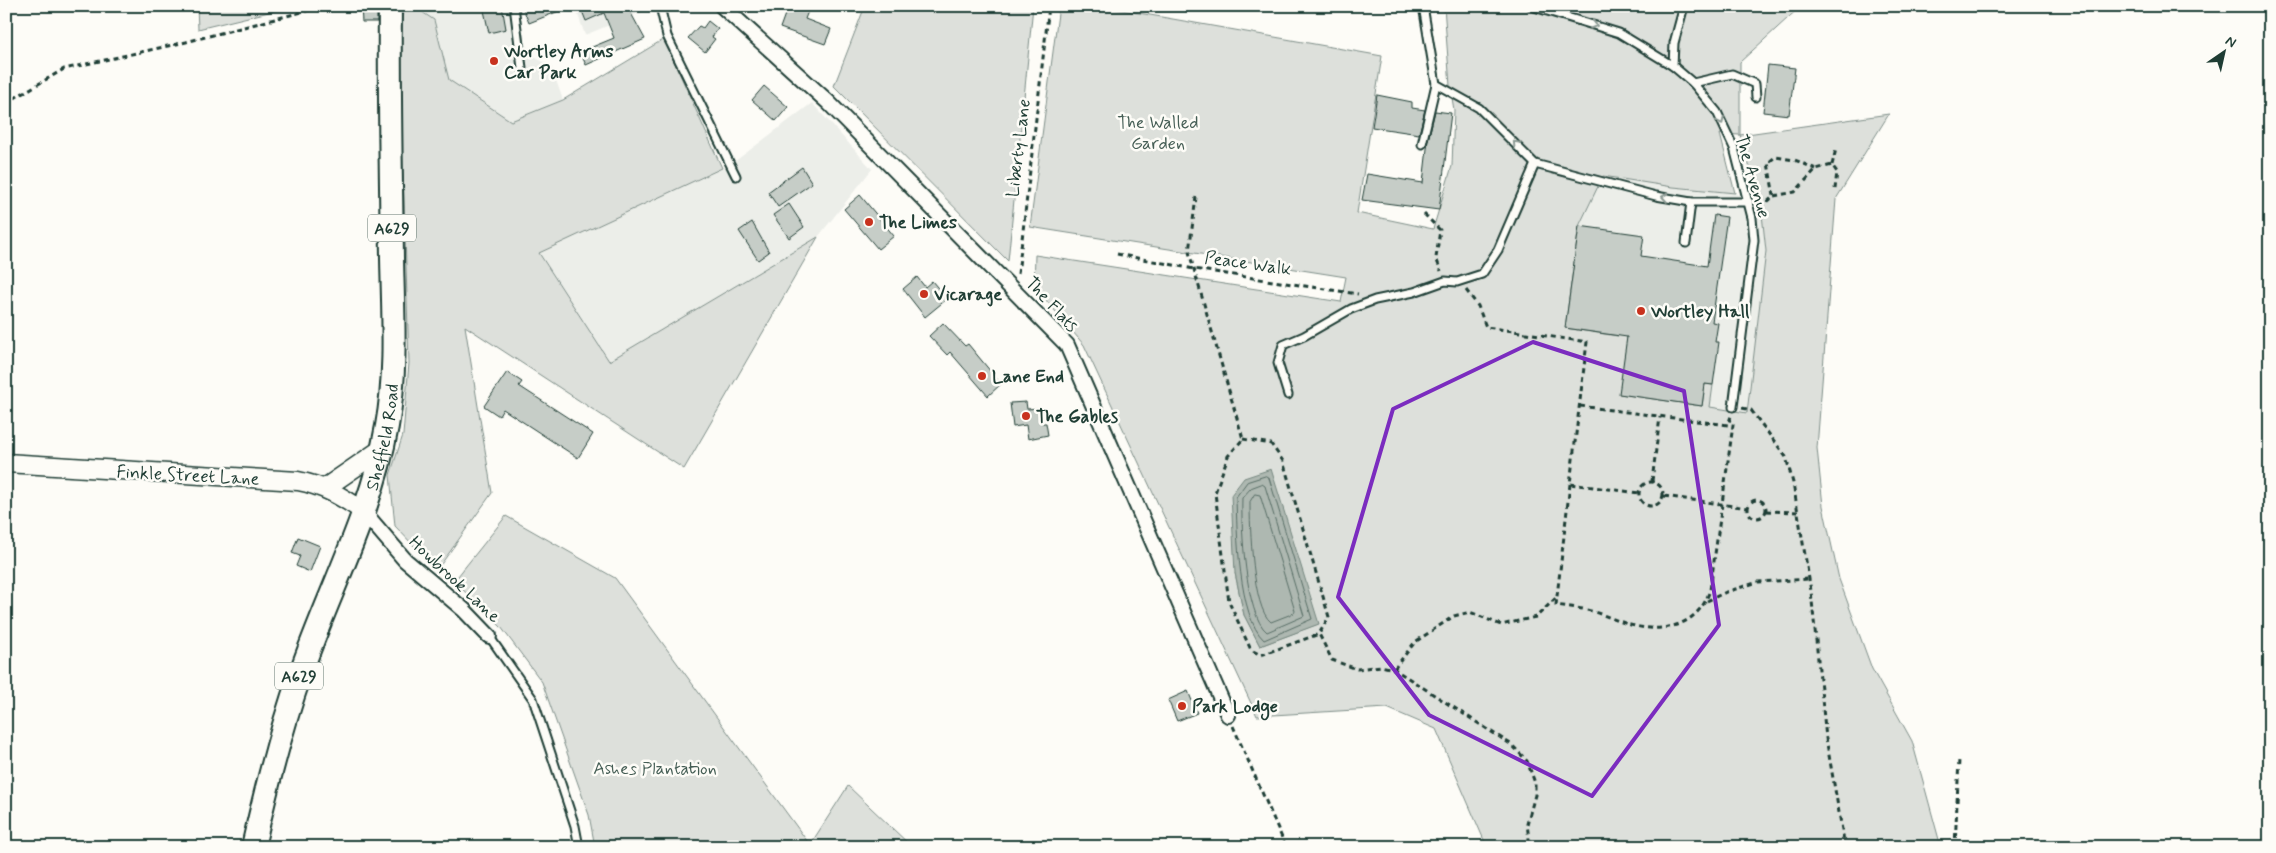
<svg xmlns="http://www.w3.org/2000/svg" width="2276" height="853" font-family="Mynerve,sans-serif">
	<rect width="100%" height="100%" fill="#fdfcf7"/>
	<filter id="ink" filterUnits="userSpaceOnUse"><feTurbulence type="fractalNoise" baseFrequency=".02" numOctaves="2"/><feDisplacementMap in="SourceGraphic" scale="10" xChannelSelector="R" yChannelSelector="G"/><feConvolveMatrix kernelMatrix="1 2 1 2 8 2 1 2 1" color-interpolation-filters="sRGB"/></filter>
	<g filter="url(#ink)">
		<g fill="#eceee9">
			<path d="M 413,6 L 517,6 L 526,45 L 534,57 L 551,66 L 563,100 L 511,121 L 449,80 L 434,20 Z"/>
			<path d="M 575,6 L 649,6 L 649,9 L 585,35 Z"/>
			<path d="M 812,103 L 872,169 L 818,237 L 609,361 L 539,252 L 730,165 Z"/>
			<path d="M 1603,176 L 1673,187 L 1735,193 L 1761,205 L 1766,251 L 1747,413 L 1619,394 L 1619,336 L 1565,328 L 1579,226 Z"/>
		</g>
		<g fill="#dde0db" stroke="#7e8e88" fill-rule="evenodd">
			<path d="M 197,6 L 294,6 L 198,29 Z"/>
			<path d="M 403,6 L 413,6 L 434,20 L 449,80 L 511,121 L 563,100 L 664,39 L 722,168 L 539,253 L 609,361 L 818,237 L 684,469 L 465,326 L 492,493 L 439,567 L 416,548 L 395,526 L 390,475 L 403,435 L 409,363 L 400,71 Z"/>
			<path d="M 865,6 L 1033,6 L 1008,261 L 834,86 Z"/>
			<path d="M 1059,6 L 1099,6 L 1382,56 L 1357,213 L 1433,229 L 1452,166 L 1454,110 L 1450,86 L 1444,6 L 1801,6 L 1740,62 L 1740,135 L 1889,114 L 1836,199 L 1817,448 L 1823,506 L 1839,579 L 1872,669 L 1912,741 L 1941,847 L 1487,847 L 1436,729 L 1387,708 L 1257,716 L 1084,345 L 1034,286 L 1035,255 L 1341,302 L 1346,277 L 1030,227 ZM 1720,134 L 1740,135 L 1761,205 L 1766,251 L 1747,413 L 1710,407 L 1713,385 L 1705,384 L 1702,406 L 1620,394 L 1629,324 L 1618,336 L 1565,328 L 1579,226 L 1603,176 L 1673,187 L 1735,193 ZM 1235,573 L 1319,623 L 1318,624 L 1260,646 L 1244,615 Z"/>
			<path d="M 506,516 L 615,578 L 810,845 L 848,786 L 912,847 L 595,847 L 589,815 L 542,682 L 501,627 L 454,581 Z"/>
		</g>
		<path fill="#aeb8b1" stroke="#75877f" d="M 1271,469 L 1319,624 L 1260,646 L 1244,615 L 1235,573 L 1231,495 L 1244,478 Z"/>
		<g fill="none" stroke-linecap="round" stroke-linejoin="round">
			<g stroke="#586e66" stroke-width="1">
				<path d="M 1266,476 L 1269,478 L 1312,619 L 1264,640 C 1238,616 1237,531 1236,497 L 1247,482 Z"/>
				<path d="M 1262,484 L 1265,486 L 1304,616 L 1267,632 C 1245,615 1241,526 1242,498 L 1251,488 Z"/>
				<path d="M 1255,494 L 1260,495 L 1295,611 L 1294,613 L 1271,622 C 1252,608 1250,526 1250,502 Z"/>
			</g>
		</g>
		<g fill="#c6cdc7" stroke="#1f3d34">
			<path d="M 361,6 L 377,6 L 377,22 L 362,22 Z"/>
			<path d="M 483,6 L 502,6 L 506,29 L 489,33 Z"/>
			<path d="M 522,6 L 569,6 L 569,7 L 529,23 Z"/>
			<path d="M 580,6 L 627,6 L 645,39 L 586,65 L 580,52 L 614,38 L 604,13 L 586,21 Z"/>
			<path d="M 788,6 L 810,6 L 805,19 L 831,29 L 825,44 L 780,28 Z"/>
			<path d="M 708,21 L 718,29 L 712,37 L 715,39 L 705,52 L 688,38 L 699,26 L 703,28 Z"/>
			<path d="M 1768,65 L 1795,68 L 1789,115 L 1763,112 Z"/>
			<path d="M 764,86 L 788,107 L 776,121 L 752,100 Z"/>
			<path d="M 1377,95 L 1412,102 L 1412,108 L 1425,110 L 1419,134 L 1372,127 Z"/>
			<path d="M 1435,111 L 1451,113 L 1439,210 L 1362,200 L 1367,174 L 1423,183 L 1428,140 Z"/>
			<path d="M 802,167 L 812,183 L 778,207 L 768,192 Z"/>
			<path d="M 860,195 L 894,236 L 878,249 L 844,209 Z"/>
			<path d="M 789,204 L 804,227 L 789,238 L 773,215 Z"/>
			<path d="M 1714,215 L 1727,217 L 1712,322 L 1718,323 L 1715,342 L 1719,342 L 1713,385 L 1705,384 L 1702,406 L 1619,394 L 1627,337 L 1565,328 L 1579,226 L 1644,235 L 1641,256 L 1707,266 Z"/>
			<path d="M 752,222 L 769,252 L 758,260 L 739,231 Z"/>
			<path d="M 917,277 L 925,287 L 932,281 L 947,299 L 925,317 L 903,289 Z"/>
			<path d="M 943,323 L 965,346 L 968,344 L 1001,384 L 988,396 L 950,352 L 947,355 L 929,336 Z"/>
			<path d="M 507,372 L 522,382 L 519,386 L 593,434 L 578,458 L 503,409 L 499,416 L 484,406 Z"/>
			<path d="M 1026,402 L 1027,409 L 1040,408 L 1042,423 L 1046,423 L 1048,435 L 1028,439 L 1026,425 L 1013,427 L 1010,403 Z"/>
			<path d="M 298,537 L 320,546 L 310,572 L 296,566 L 300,556 L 292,553 Z"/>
			<path d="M 1188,691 L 1197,713 L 1177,721 L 1168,700 Z"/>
		</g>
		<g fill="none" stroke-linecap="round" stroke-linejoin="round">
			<defs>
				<g id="service">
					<path d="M 514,6 L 522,68"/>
					<path d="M 660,6 L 667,36 L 736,176"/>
					<path d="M 1423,6 L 1436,84 L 1479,108 L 1535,164 L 1656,196 L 1691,202 L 1749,202"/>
					<path d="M 1531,6 L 1619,33 L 1673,66 L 1693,83 L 1717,112 L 1734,148 L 1752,218 L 1754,240 L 1733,407"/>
					<path d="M 1673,66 L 1674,43 L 1684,6"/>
					<path d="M 1693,83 L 1732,74 L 1755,84 L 1756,97"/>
					<path d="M 1422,144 L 1436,84"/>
					<path d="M 1686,243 L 1691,202"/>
					<path d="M 1288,395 L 1278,363 L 1283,345 L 1304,336 L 1351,309 L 1375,300 L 1414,292 L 1445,281 L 1457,282 L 1482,274 L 1498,250 L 1535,164"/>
					<path d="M 489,636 L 533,699 L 575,826 L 579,847"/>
				</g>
				<g id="minor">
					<path d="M 722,6 L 828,102 L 1067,345 L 1228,715"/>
					<path d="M 363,511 L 405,560 L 464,610 L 489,636"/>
				</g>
				<g id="tertiary">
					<path d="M 6,463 L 298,481 C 324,486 341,496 363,511"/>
					<path d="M 325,488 L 383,448"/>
				</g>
				<g id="trunk">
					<path id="s1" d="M 253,847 C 266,789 280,732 300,675 C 328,593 372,513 387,426 C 397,371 393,314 392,258 C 391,174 389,90 390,6"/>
				</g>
			</defs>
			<use href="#service" stroke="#1f3d34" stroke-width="11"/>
			<use href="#minor" stroke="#1f3d34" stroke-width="18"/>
			<use href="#tertiary" stroke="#1f3d34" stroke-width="21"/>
			<use href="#trunk" stroke="#1f3d34" stroke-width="26"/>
			<g stroke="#1f3d34" stroke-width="3" stroke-dasharray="5 4" stroke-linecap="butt">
				<path d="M 6,103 L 64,69 L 186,42 L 325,6"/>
				<path d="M 1832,165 L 1836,149"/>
				<path d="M 1774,196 L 1768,163 L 1775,157 L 1795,160 L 1816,169"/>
				<path d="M 1196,197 L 1189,252 L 1243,439 L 1228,456 L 1215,493 L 1229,602 L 1251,650 L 1261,655 L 1319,634 L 1332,660 L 1357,669 L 1381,666 L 1394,669 L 1512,745 L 1527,761 L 1535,783 L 1535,795 L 1527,824 L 1530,847"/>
				<path d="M 1759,205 L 1766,203 L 1774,196 L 1795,192 L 1816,169 L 1832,165 L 1837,172 L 1835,189"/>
				<path d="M 1424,214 L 1440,230 L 1436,258 L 1441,271"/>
				<path d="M 1117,254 L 1194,269 L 1358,294"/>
				<path d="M 1018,274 L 1049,6"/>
				<path d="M 1466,290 L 1478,306 L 1486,327 L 1587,342 L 1570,484 L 1639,493"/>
				<path d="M 1580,406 L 1728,425 L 1731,416"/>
				<path d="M 1742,408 L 1751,410 L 1786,457 L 1793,483 L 1811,591 L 1826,738 L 1845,847"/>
				<path d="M 1243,439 L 1271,444 L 1283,461 L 1329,617 L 1319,634"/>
				<path d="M 1652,481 L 1660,417"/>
				<circle cx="1651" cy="494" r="12"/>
				<path d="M 1570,484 L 1556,605 C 1569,607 1582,608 1594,612 C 1608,616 1621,623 1635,626 C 1668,633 1699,624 1710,590 L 1733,425 L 1728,425"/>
				<path d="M 1664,496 L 1748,508"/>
				<circle cx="1757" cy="509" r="9"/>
				<path d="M 1766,511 L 1798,512"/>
				<path d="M 1707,601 L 1726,592 L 1758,582 L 1809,579"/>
				<path d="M 1394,669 L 1415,642 L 1454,616 L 1470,612 L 1501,625 L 1536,617 L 1557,597"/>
				<path d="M 1233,726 L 1286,847"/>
				<path d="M 1955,847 L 1959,759"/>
			</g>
			<use href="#service" stroke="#fdfcf7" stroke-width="7"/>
			<use href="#minor" stroke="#fdfcf7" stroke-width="14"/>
			<use href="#tertiary" stroke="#fdfcf7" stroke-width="18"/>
			<use href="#trunk" stroke="#fdfcf7" stroke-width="22"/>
		</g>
		<defs><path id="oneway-chevron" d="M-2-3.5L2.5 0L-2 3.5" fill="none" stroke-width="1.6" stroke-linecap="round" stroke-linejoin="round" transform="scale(1.25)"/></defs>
		<g stroke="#8e9c96">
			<use href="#oneway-chevron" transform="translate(1594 25) rotate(17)"/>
			<use href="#oneway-chevron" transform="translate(1721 121) rotate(65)"/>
			<use href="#oneway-chevron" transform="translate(1516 144) rotate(-134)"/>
			<use href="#oneway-chevron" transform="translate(1665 197) rotate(-171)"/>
		</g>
	</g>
	<path fill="none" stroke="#7b2cbf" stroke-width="4" stroke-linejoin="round" d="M 1533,342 L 1684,391 L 1719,625 L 1592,796 L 1429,715 L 1338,597 L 1393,409 Z"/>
	<g fill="#c8321e" stroke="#fdfcf7" stroke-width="2">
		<circle cx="494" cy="61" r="5"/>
		<circle cx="869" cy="222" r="5"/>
		<circle cx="924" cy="294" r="5"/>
		<circle cx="1641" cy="311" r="5"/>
		<circle cx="982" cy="376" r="5"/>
		<circle cx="1026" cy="416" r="5"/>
		<circle cx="1182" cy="706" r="5"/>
	</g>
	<g text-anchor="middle" stroke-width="5" stroke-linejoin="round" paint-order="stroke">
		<g fill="#fdfcf7" stroke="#62766e" stroke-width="1">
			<rect x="368" y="214.5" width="48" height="27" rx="4"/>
			<rect x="275" y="662.5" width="48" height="27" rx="4"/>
		</g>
		<g font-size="16" font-weight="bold" fill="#1f3d34">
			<text x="392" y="234">A629</text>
			<text x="299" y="682">A629</text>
		</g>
		<g font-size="18" font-weight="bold" fill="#1f3d34" stroke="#fdfcf7" text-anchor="start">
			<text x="504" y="57">Wortley Arms<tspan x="504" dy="21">Car Park</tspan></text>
			<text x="879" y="228">The Limes</text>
			<text x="934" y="300">Vicarage</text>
			<text x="1651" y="317">Wortley Hall</text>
			<text x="992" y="382">Lane End</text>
			<text x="1036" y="422">The Gables</text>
			<text x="1192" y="712">Park Lodge</text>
		</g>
		<g font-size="18" fill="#455e55" stroke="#fdfcf7">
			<text x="1158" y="128">The Walled<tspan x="1158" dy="21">Garden</tspan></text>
			<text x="655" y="774">Ashes Plantation</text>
		</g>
		<g font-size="18" fill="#1f3d34" stroke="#fdfcf7">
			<text transform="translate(1018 148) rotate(-83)" y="6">Liberty Lane</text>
			<text transform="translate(1753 176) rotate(74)" y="6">The Avenue</text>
			<text transform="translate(1248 263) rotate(8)" y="6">Peace Walk</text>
			<text transform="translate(1052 304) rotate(47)" y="6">The Flats</text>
			<text dy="6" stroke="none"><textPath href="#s1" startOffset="431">Sheffield Road</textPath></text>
			<text transform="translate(188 475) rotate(3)" y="6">Finkle Street Lane</text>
			<text transform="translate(455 579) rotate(43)" y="6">Howbrook Lane</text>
		</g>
	</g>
	<rect width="2276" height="853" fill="none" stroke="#fdfcf7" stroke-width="25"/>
	<rect x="12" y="12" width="2251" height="828" fill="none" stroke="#1f3d34" stroke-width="2" filter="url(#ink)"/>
	<g transform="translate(2224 52) rotate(34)" stroke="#fdfcf7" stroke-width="4" paint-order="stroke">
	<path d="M0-4L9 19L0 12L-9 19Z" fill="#1f3d34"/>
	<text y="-8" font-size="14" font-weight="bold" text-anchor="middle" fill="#1f3d34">N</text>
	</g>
</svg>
